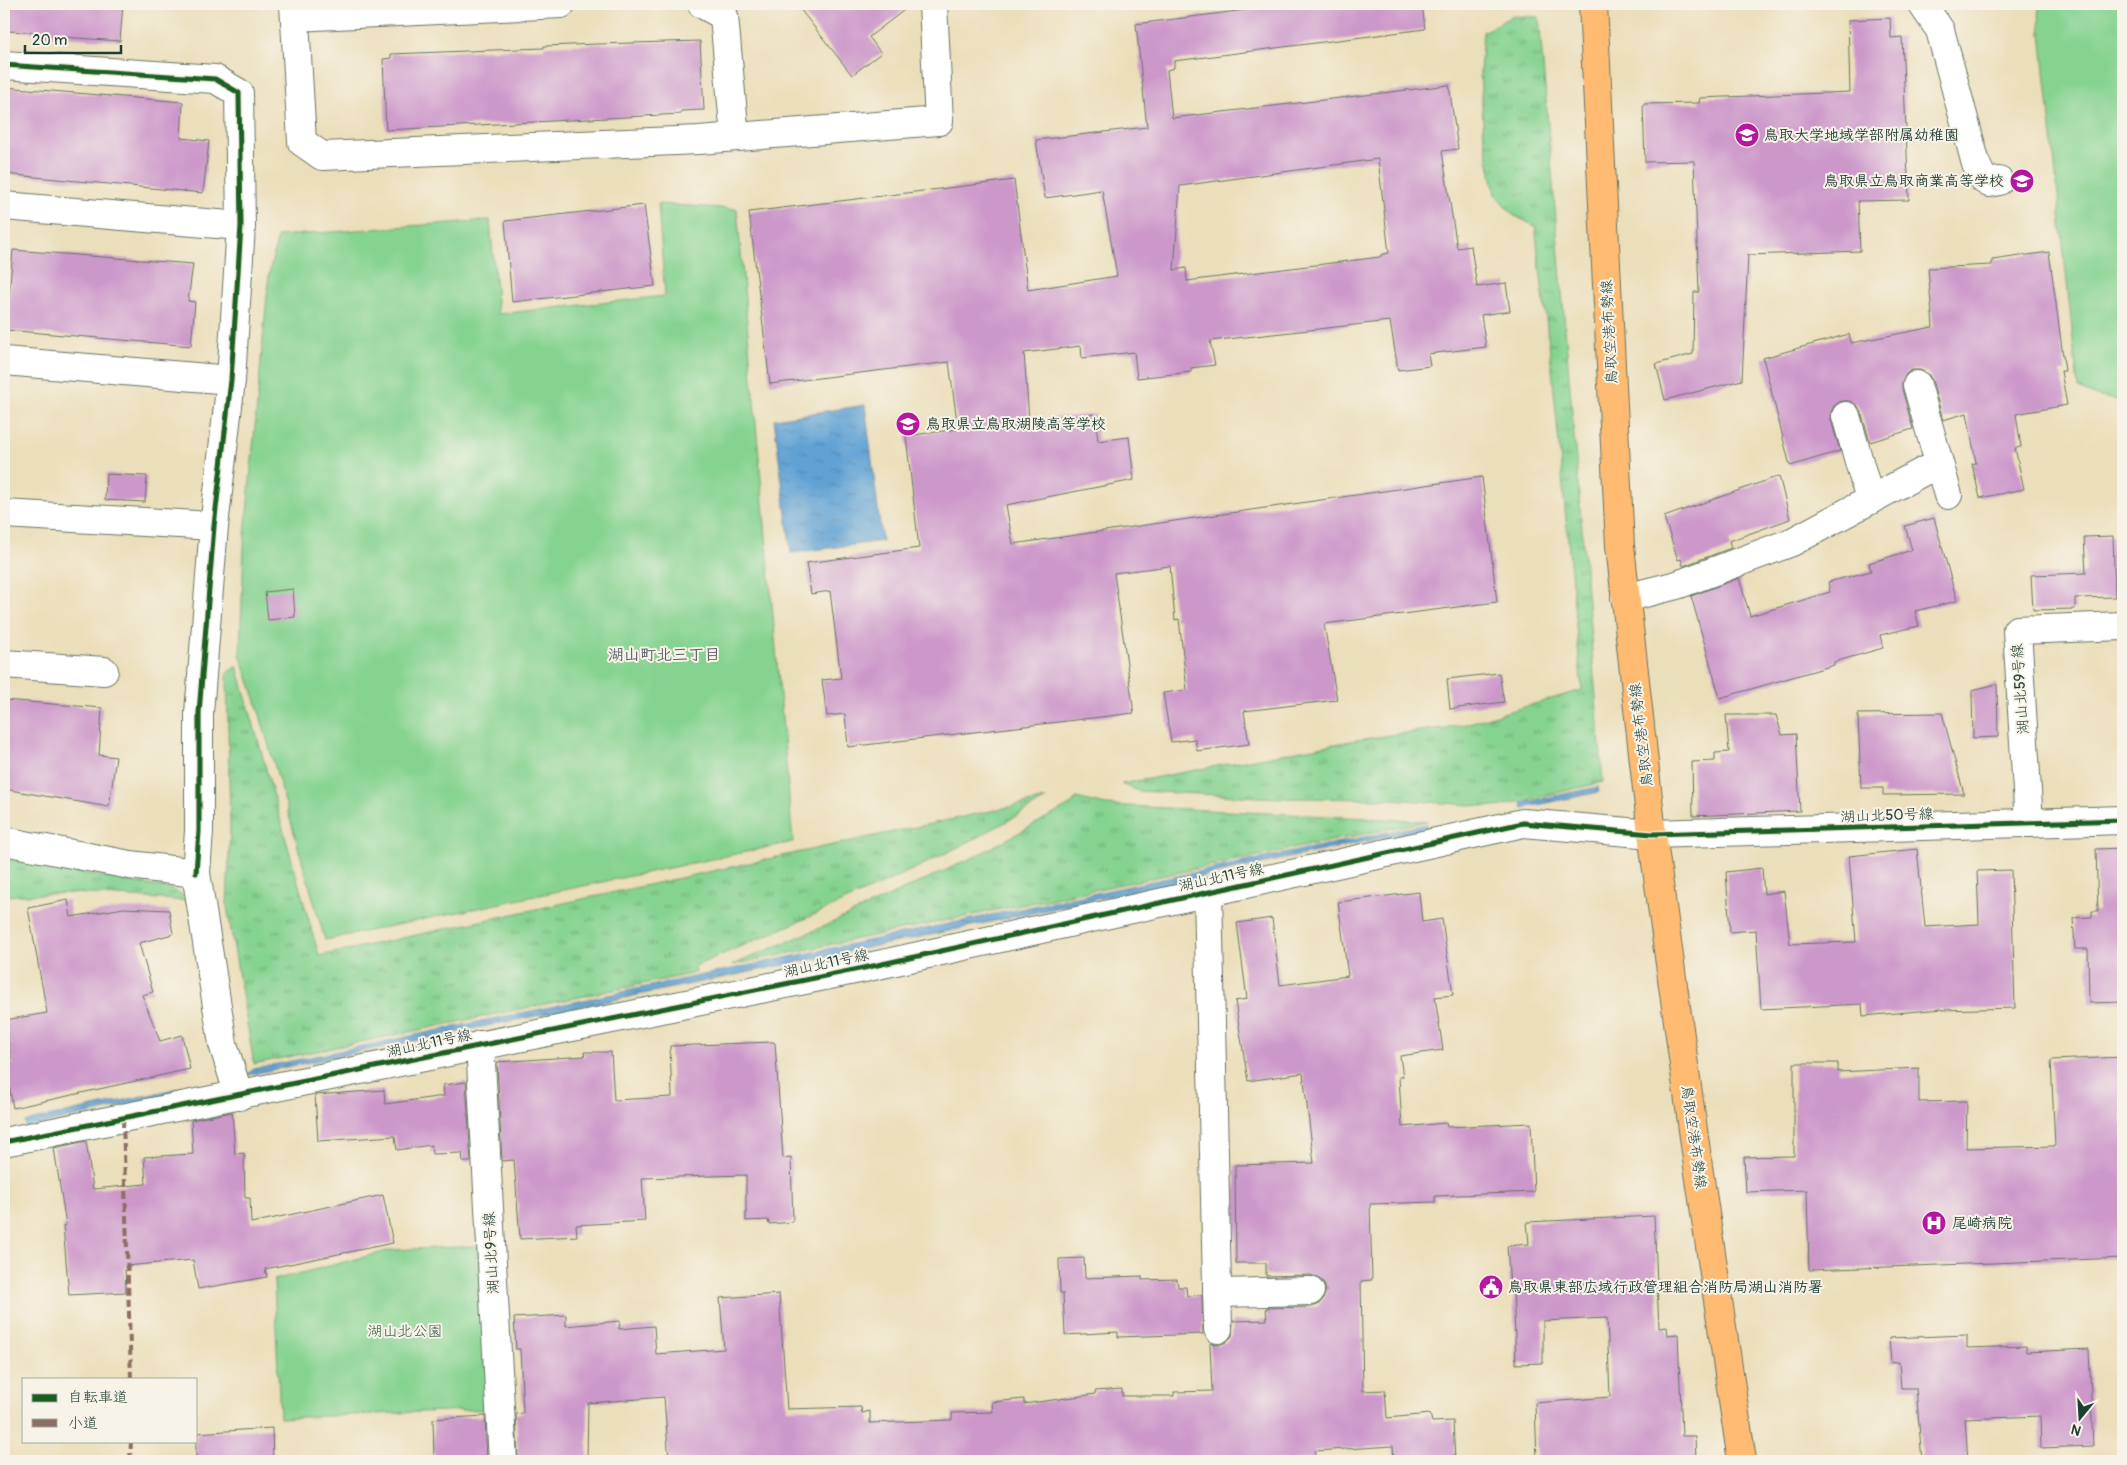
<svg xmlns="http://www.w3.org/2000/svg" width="2127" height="1465" font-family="Pangolin,'Klee One',sans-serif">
	<defs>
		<pattern id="grass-tufts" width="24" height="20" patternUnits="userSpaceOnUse" patternTransform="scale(1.25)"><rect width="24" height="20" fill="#86d391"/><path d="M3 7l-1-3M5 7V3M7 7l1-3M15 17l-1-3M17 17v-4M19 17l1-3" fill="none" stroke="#6dac77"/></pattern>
		<pattern id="water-ripples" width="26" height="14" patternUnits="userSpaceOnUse" patternTransform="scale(1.25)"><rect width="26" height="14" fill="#61a2d4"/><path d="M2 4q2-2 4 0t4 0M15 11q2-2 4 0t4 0" fill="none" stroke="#4f85ad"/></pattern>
	</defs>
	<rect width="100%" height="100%" fill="#f7f3e8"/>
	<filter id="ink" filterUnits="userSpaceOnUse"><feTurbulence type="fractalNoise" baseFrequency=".02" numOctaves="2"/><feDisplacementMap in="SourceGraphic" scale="10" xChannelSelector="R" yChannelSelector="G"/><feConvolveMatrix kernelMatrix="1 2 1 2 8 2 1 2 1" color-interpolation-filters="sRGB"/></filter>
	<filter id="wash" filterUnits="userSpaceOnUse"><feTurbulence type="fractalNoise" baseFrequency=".0096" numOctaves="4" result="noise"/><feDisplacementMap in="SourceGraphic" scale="20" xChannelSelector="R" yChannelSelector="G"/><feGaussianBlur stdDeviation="1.12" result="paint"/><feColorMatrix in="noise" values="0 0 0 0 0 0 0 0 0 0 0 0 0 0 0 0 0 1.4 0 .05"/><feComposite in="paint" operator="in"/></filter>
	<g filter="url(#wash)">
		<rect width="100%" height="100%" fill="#ebdeba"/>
		<g fill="url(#grass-tufts)" stroke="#528862">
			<path d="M 1512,16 L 1539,17 L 1603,782 L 1497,807 L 1390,799 L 1280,798 L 1138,791 L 1121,784 L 1356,740 L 1462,725 L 1582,690 L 1552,370 L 1535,226 L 1513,215 L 1495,194 L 1484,137 L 1480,73 L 1483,32 Z"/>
			<path d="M 237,666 L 319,956 L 1046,799 C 934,865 814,915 695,966 L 696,973 L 254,1064 L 227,907 L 230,828 L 227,673 Z"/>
			<path d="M 1076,798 L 1106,805 L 1427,821 L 732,965 L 827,925 L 974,857 L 1072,804 Z"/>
			<path d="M 4,859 L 172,889 L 190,901 L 73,893 L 4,896 Z"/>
		</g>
		<g fill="#86d391" stroke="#528862">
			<path d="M 2038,4 L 2123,4 L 2123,401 L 2096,396 L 2078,388 Z"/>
			<path d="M 658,204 L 737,209 L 793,842 L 325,940 L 256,701 L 240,654 L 244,545 L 269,274 L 278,236 L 490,220 L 498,314 L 665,296 Z"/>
			<path d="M 480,1246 L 492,1409 L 280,1418 L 274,1280 L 391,1250 Z"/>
		</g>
		<g fill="url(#water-ripples)" stroke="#407084">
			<path d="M 865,405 L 882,541 L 791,553 L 774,419 Z"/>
			<path d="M 1598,787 L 1599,792 L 1523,808 L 1522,803 Z"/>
			<path d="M 1427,824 L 1428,828 L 911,939 L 247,1075 L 253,1069 Z"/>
			<path d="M 189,1086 L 190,1091 L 26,1128 L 25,1122 Z"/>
		</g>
		<g id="blocks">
			<g fill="#cc98ca" fill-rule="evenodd">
				<path d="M 4,4 L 123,4 L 120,41 L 33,35 L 34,32 L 4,31 Z"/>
				<path d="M 796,4 L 912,4 L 869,37 L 881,53 L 852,75 Z"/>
				<path d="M 1292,4 L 1422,4 L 1425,29 L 1174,61 L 1174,68 L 1167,70 L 1172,118 L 1449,85 L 1458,149 L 1442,151 L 1457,248 L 1471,246 L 1477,287 L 1506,283 L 1510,311 L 1481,315 L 1486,347 L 1428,354 L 1430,366 L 1398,370 L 1390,321 L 1210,341 L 1215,365 L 1191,368 L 1191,372 L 1137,378 L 1134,352 L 1082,358 L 1081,346 L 1024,353 L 1029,420 L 1095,414 L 1098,441 L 1129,437 L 1134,480 L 1006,505 L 1013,544 L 1482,477 L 1497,602 L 1324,624 L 1337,700 L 1244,711 L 1249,744 L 1197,751 L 1195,739 L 1171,742 L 1163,693 L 1187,690 L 1179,619 L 1175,620 L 1170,566 L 1114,573 L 1134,713 L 848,747 L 845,714 L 827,716 L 822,680 L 841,678 L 830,591 L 811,594 L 806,563 L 919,548 L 906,436 L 958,429 L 949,362 L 770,384 L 749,212 L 1014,180 L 1028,290 L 1117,276 L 1102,190 L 1045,198 L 1036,140 L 1147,127 L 1136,24 ZM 1378,159 L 1389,253 L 1381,255 L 1380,257 L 1187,281 L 1186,268 L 1174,270 L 1180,186 Z"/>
				<path d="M 1890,18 L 1891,38 L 1902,37 L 1909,200 L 1858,201 L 1860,251 L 1748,255 L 1742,380 L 1665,400 L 1656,364 L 1693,354 L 1694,292 L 1699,292 L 1694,161 L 1645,162 L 1643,104 L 1699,103 L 1700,98 L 1850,92 L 1848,20 Z"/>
				<path d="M 700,41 L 704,110 L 681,111 L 681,114 L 386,130 L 383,59 L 391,58 L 391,54 L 544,48 L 544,46 L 598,44 Z"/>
				<path d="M 4,87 L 183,102 L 181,138 L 209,141 L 203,193 L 4,174 Z"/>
				<path d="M 644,205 L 655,286 L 512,302 L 505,221 Z"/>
				<path d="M 13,250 L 193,264 L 188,301 L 195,302 L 191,346 L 6,330 Z"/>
				<path d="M 2049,252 L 2065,371 L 2061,371 L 2067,405 L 2016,414 L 2021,447 L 2015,448 L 2024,489 L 1980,498 L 1972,464 L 1976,463 L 1967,413 L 1943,420 L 1932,380 L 1928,374 L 1920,370 L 1912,370 L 1906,374 L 1902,382 L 1902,389 L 1913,429 L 1870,442 L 1861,412 L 1857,405 L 1849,401 L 1841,401 L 1834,406 L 1831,413 L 1831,420 L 1840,451 L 1790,466 L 1763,358 L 1849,334 L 1851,343 L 1933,327 L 1928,268 L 1992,265 L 1992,260 Z"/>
				<path d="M 106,474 L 147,476 L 145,502 L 105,500 Z"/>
				<path d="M 1779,476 L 1790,519 L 1729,541 L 1731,548 L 1683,566 L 1681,559 L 1678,560 L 1664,517 Z"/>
				<path d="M 1934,518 L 1957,601 L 1915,611 L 1919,626 L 1880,635 L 1883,648 L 1834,662 L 1834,665 L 1720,698 L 1691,596 L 1739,578 L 1750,616 L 1830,592 L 1828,582 L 1871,571 L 1869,563 L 1912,550 L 1905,526 Z"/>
				<path d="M 2113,536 L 2115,597 L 2075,598 L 2075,609 L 2033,610 L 2031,575 L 2086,573 L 2084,537 Z"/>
				<path d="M 293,589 L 295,617 L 268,620 L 265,592 Z"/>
				<path d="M 1499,673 L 1504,702 L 1450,709 L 1447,679 Z"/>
				<path d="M 1997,684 L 1998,737 L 1973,738 L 1972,690 Z"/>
				<path d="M 4,700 L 102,708 L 99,755 L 116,757 L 109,807 L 4,789 Z"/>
				<path d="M 1942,713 L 1964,794 L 1883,795 L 1883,788 L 1861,788 L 1858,714 Z"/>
				<path d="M 1726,715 L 1776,715 L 1782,735 L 1796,734 L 1800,811 L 1693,816 L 1692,762 L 1715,761 L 1715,753 L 1729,752 Z"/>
				<path d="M 2123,848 L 2123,1002 L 2089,1003 L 2088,949 L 2075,949 L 2073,918 L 2092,917 L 2092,911 L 2098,911 L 2096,849 Z"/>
				<path d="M 1917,849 L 1925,927 L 1979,924 L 1977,871 L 2011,870 L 2015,1008 L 1942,1010 L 1942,1009 L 1863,1016 L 1862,1004 L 1761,1009 L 1756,930 L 1730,932 L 1726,872 L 1762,868 L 1764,894 L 1784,891 L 1790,944 L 1856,942 L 1849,856 Z"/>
				<path d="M 1419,892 L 1422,922 L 1442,919 L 1453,995 L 1435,997 L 1443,1050 L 1400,1056 L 1403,1077 L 1399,1077 L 1402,1127 L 1446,1123 L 1447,1127 L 1531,1123 L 1534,1192 L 1435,1196 L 1435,1202 L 1370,1204 L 1372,1280 L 1361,1281 L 1363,1391 L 1385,1390 L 1387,1418 L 1430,1414 L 1432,1422 L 1453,1421 L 1455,1461 L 1394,1461 L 1393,1446 L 1315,1451 L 1315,1459 L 1259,1461 L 1259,1457 L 1183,1461 L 669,1461 L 664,1397 L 588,1403 L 587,1461 L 518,1461 L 516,1414 L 523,1413 L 520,1349 L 516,1349 L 514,1318 L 566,1315 L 566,1326 L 620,1321 L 619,1329 L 654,1326 L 656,1354 L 724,1349 L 720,1298 L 779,1294 L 787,1409 L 861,1407 L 862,1413 L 870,1411 L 870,1423 L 952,1420 L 952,1413 L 993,1412 L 992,1402 L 1024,1399 L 1024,1404 L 1095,1394 L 1095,1391 L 1122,1389 L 1122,1396 L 1174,1396 L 1174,1392 L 1212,1391 L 1210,1343 L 1219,1345 L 1226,1342 L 1232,1336 L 1233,1321 L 1267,1320 L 1266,1308 L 1310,1307 L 1318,1305 L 1323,1299 L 1326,1291 L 1324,1283 L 1317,1277 L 1310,1275 L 1266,1276 L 1266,1263 L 1236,1263 L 1235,1165 L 1314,1163 L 1303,1073 L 1248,1081 L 1235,1001 L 1247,999 L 1237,923 L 1272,918 L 1280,985 L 1348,976 L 1338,902 Z"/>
				<path d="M 68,900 L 71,917 L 124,908 L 169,910 L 173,934 L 139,943 L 153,992 L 142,995 L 160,1041 L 182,1035 L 190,1069 L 13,1108 L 6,1066 L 12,1065 L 5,1020 L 47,1013 L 28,908 Z"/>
				<path d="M 773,1042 L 775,1043 L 783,1158 L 791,1157 L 793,1222 L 769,1224 L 768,1220 L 746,1221 L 746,1175 L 642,1178 L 645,1221 L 576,1225 L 577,1236 L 520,1239 L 514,1160 L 502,1161 L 497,1062 L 585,1056 L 584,1052 L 611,1052 L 614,1100 L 672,1097 L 670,1046 Z"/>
				<path d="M 2123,1057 L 2123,1258 L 1809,1270 L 1807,1190 L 1746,1192 L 1744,1157 L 1794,1156 L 1794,1063 L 1838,1063 L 1838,1072 L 1919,1068 L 1919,1102 L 1967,1101 L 1966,1148 L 2055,1146 L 2051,1060 Z"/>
				<path d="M 466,1082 L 471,1162 L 463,1162 L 462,1153 L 432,1154 L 431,1145 L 397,1150 L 395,1136 L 318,1141 L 315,1095 L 384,1090 L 385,1104 L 444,1096 L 443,1085 Z"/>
				<path d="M 232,1112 L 235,1154 L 244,1153 L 245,1198 L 250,1198 L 251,1223 L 383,1195 L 393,1243 L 265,1269 L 267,1277 L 198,1289 L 193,1260 L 125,1266 L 126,1292 L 69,1295 L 63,1226 L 66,1225 L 54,1148 L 86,1141 L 93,1189 L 146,1184 L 144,1157 L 193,1154 L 191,1120 Z"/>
				<path d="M 1654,1216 L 1659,1328 L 1667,1327 L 1668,1335 L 1678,1334 L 1682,1436 L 1695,1436 L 1696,1460 L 1537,1461 L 1535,1403 L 1610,1397 L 1607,1318 L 1543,1321 L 1543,1363 L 1516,1364 L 1513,1287 L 1510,1287 L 1507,1246 L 1529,1244 L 1527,1222 Z"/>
				<path d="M 1084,1258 L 1085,1278 L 1142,1276 L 1142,1280 L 1177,1279 L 1178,1287 L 1186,1287 L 1187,1296 L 1202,1295 L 1203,1334 L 1118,1337 L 1118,1332 L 1065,1335 L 1063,1293 L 1060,1293 L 1059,1259 Z"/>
				<path d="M 1967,1335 L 1967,1348 L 2026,1346 L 2026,1352 L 2089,1349 L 2093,1446 L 2041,1448 L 2040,1416 L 1965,1419 L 1968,1461 L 1922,1461 L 1916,1388 L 1901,1388 L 1899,1362 L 1891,1363 L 1889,1338 Z"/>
				<path d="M 485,1416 L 487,1461 L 434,1461 L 433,1419 Z"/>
				<path d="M 272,1428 L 273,1461 L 196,1461 L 196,1433 Z"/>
			</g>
		</g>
	</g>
	<g filter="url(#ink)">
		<use href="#blocks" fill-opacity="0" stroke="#667563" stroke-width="1"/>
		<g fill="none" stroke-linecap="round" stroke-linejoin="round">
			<defs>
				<g id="minor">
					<path d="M 294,4 L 302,142 L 322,156 L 699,140 L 939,121 L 933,4"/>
					<path d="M 702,4 L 724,16 L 735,137"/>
					<path d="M 1922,4 L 1940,30 L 1976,164 L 1983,179 L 1989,183 L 1999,181"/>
					<path d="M 295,17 L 561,4"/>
					<path d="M 4,65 L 215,79 L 239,93 L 241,226 L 231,380 L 214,526 L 199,713 L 199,831 L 196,873"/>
					<path d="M 4,206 L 241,226"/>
					<path d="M 4,361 L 231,380"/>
					<path d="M 1917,385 L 1948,495"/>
					<path d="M 1846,416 L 1870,500"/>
					<path d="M 4,514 L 214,526"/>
					<path d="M 1625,598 L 1677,585 L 1792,542 L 1939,463"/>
					<path d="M 4,664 L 104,671"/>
					<path d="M 2029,823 L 2017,630 L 2123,626"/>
					<path d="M 4,841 L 130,865 L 196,873 L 223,1044 L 239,1096"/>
					<path d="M 1208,892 L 1218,1329"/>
					<path d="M 480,1045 L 503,1461"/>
					<path d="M 4,1142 L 864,968 L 1523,823 L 1652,834 L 2123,820"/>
					<path d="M 1217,1293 L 1310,1291"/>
				</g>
				<path id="major" d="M 1593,4 L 1620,546 L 1652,834 L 1698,1166 L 1742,1461"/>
			</defs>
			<use href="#minor" stroke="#667563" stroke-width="30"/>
			<use href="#major" stroke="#667563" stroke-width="30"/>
			<use href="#minor" stroke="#fff" stroke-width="28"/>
			<use href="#major" stroke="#ffbb71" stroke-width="28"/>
			<g stroke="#8d6e63" stroke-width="4" stroke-dasharray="8 4" stroke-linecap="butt">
				<path d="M 123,1119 L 131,1379"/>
				<path d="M 130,1461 L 131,1441"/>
			</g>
			<defs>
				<g id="cycleway">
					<path d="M 4,65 L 215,79 L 239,93 L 241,226 L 231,380 L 214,526 L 199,713 L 199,831 L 196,873"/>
					<path d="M 4,1142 L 864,968 L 1523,823 L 1652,834 L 2123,820"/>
				</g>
			</defs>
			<use href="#cycleway" stroke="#f7f3e8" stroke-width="8"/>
			<use href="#cycleway" stroke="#1b5e20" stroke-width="5"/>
		</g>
	</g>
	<defs>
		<symbol id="school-disc" viewBox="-11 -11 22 22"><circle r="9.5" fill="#b5179e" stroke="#f7f3e8"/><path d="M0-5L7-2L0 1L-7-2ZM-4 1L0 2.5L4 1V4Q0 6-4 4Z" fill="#fff"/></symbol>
		<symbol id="hospital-disc" viewBox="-11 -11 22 22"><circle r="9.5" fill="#b5179e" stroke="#f7f3e8"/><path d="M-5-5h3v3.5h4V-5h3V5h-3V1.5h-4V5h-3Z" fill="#fff"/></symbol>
		<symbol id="civic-disc" viewBox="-11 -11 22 22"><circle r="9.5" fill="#b5179e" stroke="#f7f3e8"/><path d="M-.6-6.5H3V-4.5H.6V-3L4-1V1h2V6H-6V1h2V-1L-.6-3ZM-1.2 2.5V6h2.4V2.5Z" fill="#fff"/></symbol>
	</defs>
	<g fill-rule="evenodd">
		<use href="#school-disc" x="1733" y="121" width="28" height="28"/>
		<use href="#school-disc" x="2008" y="167" width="28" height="28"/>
		<use href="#school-disc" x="894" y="410" width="28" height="28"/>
		<use href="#hospital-disc" x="1920" y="1209" width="28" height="28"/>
		<use href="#civic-disc" x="1477" y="1273" width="28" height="28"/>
	</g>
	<g text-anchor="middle" stroke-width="4" stroke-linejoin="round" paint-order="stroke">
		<g font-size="15" font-weight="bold" fill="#1f3d34" stroke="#f7f3e8" text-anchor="start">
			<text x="1764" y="140">鳥取大学地域学部附属幼稚園</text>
			<text x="2004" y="186" text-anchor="end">鳥取県立鳥取商業高等学校</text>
			<text x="926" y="429">鳥取県立鳥取湖陵高等学校</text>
			<text x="1952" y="1228">尾崎病院</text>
			<text x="1508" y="1292">鳥取県東部広域行政管理組合消防局湖山消防署</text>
		</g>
		<g font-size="15" fill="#1f3d34" stroke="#f7f3e8">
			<text transform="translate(1609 332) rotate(-93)" y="5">鳥取空港布勢線</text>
			<text transform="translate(2020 689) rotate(-94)" y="5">湖山北59号線</text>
			<text transform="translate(1641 735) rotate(-97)" y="5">鳥取空港布勢線</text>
			<text transform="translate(1887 815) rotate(-2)" y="5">湖山北50号線</text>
			<text transform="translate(1221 877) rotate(-12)" y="5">湖山北11号線</text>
			<text transform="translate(826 963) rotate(-12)" y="5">湖山北11号線</text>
			<text transform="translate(429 1043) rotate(-12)" y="5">湖山北11号線</text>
			<text transform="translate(1694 1137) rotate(82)" y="5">鳥取空港布勢線</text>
			<text transform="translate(491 1253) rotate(-93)" y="5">湖山北9号線</text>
		</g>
		<g font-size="15" fill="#345b47" stroke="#f7f3e8">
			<text x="405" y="1336">湖山北公園</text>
		</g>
		<g font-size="16" font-weight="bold" fill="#5c5d68" stroke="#f7f3e8">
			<text x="664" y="660">湖山町北三丁目</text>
		</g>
	</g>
	<rect width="2127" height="1465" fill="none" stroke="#f7f3e8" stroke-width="20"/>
	<rect x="22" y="1378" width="175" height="65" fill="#f7f3e8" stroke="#a1aaa0"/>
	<rect x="32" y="1394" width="25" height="8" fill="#1b5e20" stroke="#a1aaa0"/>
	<text x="68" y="1402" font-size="15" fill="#1f3d34">自転車道</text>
	<rect x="32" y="1419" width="25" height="8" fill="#8d6e63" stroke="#a1aaa0"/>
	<text x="68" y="1428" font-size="15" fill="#1f3d34">小道</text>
	<g transform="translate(2080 1418) rotate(198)" stroke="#f7f3e8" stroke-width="4" paint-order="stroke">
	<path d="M0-4L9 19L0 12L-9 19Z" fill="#1f3d34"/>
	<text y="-8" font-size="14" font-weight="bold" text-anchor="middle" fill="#1f3d34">N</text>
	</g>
	<path d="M25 45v8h96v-8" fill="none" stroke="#1f3d34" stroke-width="2.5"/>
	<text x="32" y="45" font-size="15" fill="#1f3d34" stroke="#f7f3e8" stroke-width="4" paint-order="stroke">20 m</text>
</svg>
